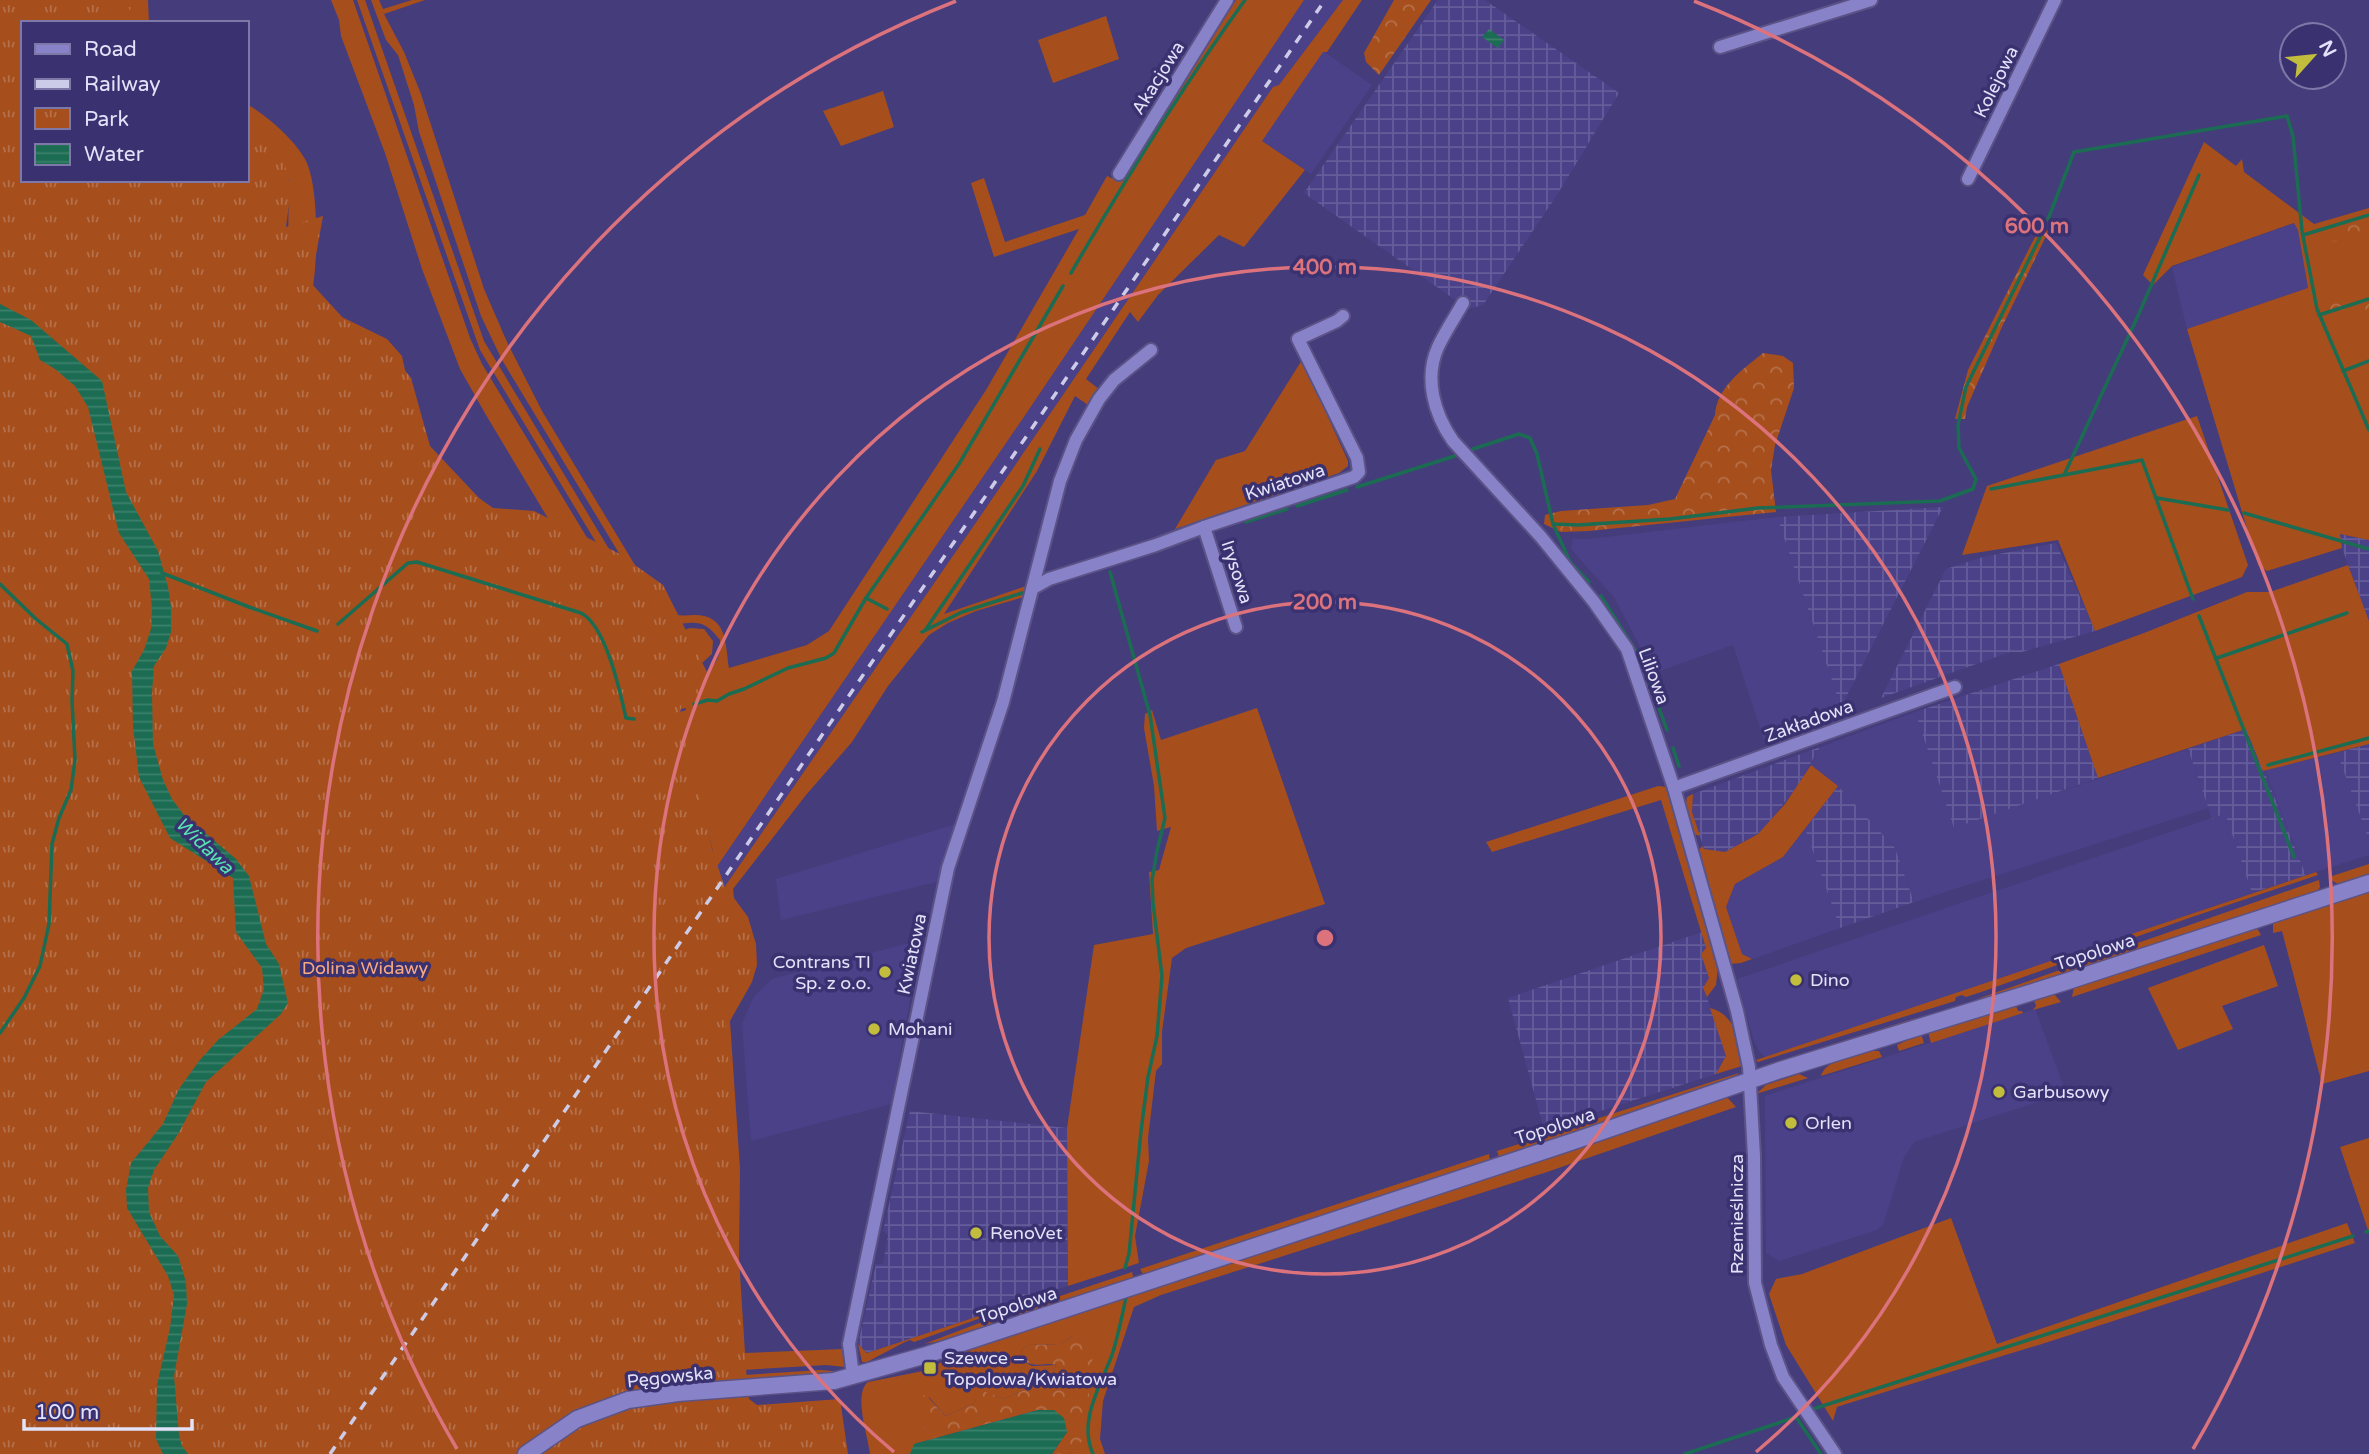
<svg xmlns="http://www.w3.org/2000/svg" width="2369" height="1454" font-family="'Varela Round',sans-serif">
	<defs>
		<pattern id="industrial-grid" width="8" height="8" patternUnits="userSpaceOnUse" patternTransform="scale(1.75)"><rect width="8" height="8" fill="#4b4189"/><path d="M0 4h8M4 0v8" fill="none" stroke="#655c9a"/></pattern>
		<pattern id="forest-crowns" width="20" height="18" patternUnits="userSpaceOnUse" patternTransform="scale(1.75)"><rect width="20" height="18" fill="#a64f1d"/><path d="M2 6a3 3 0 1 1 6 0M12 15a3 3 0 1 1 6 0" fill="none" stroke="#b6704a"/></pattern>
		<pattern id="park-tufts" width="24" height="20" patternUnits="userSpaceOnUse" patternTransform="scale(1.75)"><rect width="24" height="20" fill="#a64f1d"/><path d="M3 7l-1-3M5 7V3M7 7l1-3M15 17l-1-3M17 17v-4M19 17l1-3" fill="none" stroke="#b6704a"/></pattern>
		<pattern id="water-rules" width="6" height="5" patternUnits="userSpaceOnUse" patternTransform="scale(1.75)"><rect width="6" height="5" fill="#1b6c52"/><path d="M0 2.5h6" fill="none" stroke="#3c816c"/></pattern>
	</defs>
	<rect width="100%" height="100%" fill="#453c7c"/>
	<g fill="#4b4189">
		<path d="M 1304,0 L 1343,0 L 1279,86 L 1273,87 L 977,521 L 692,934 L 475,1221 L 1030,408 Z"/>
		<path d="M 1323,51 L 1372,85 L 1311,174 L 1262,141 Z"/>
		<path d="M 2295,223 L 2298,230 L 2308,288 L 2187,329 L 2172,267 Z"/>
		<path d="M 1777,517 L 1844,715 L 1765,743 L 1733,645 L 1654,673 L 1614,597 L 1571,549 L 1573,539 L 1589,539 Z"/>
		<path d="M 1915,712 L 1954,827 L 2188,749 L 2208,808 L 1914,902 L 1895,848 L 1838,786 L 1811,765 L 1820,747 Z"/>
		<path d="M 2337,753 L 2369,840 L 2369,855 L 2306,875 L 2265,770 Z"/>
		<path d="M 2223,814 L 2226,816 L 2252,893 L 1766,1058 L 1759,1051 L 1753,1038 L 1737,979 Z"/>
		<path d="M 959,823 L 940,881 L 781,920 L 776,879 Z"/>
		<path d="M 1805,829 L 1840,928 L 1753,959 L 1742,954 L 1726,907 L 1735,884 L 1783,857 Z"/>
		<path d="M 921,940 L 891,1104 L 751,1141 L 742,1024 L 753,998 L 772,979 Z"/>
		<path d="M 2035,1009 L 2066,1093 L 1914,1142 L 1904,1157 L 1883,1225 L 1877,1230 L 1779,1261 L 1766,1253 L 1765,1096 Z"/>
	</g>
	<g fill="url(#industrial-grid)">
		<path d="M 1438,0 L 1485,0 L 1619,93 L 1557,195 L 1483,305 L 1468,309 L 1304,193 Z"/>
		<path d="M 1943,507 L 1841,707 L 1777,517 Z"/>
		<path d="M 2340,534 L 2369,540 L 2369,621 L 2342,548 Z"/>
		<path d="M 2056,543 L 2095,631 L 2022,652 L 2010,652 L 1881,698 L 1946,569 L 1983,557 Z"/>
		<path d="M 2059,664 L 2098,778 L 1954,828 L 1915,712 Z"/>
		<path d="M 2247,729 L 2306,875 L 2252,893 L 2226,816 L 2223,814 L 2212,819 L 2188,749 Z"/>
		<path d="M 2369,744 L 2369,840 L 2337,753 Z"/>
		<path d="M 1820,747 L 1799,784 L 1762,831 L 1725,852 L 1704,849 L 1692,812 L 1693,794 Z"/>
		<path d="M 1838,786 L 1895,848 L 1914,902 L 1840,928 L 1805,829 Z"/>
		<path d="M 1702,932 L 1706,948 L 1701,954 L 1709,978 L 1704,988 L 1726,1056 L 1716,1074 L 1544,1129 L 1508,998 Z"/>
		<path d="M 910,1111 L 1067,1128 L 1068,1286 L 996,1307 L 994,1311 L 867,1353 L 858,1344 L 876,1264 L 883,1264 L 888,1235 L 883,1231 Z"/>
	</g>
	<g fill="#a64f1d">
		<path d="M 127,0 L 148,0 L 149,23 L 126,23 Z"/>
		<path d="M 331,0 L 353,0 L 470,338 L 482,364 L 632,612 L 710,852 L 713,851 L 681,737 L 677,713 L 686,710 L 686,708 L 681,709 L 680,705 L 675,706 C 683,697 690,687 699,679 C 712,667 722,661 720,640 C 703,618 696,622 670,625 L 651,606 L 502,360 L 481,316 L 419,132 L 414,105 L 398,55 L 386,40 L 371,0 L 379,0 L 383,9 L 412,0 L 425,0 L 384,14 L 404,52 L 421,94 L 484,289 L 507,342 L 542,411 L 662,610 C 674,616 682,616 694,615 C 728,615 725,644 729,668 L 807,645 L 829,631 L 986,390 L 1079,229 L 994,257 L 971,183 L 984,178 L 1005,242 L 1085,215 L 1107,176 L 1118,181 L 1236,0 L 1304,0 L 1030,408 L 475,1221 L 287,309 L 289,180 L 247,121 L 247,104 C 267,116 293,138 305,159 C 320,186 318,268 311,298 L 327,313 L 344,318 L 387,339 L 402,356 L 414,412 L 442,479 L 573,560 L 486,415 L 460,369 L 422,269 L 385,153 L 341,36 L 339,20 Z"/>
		<path d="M 357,0 L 365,0 L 484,341 L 639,599 L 623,587 L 480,350 Z"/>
		<path d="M 1343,0 L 1362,0 L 1327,52 L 1323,52 L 1262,141 L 1305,170 L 1244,247 L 1219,235 L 1158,295 L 1138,322 L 1130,312 L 1086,379 L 1100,390 L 1088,405 L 1075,396 L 1037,471 L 944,614 L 1026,586 L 1024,597 L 976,611 L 948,623 L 929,635 L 888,686 L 852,742 L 806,795 L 733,889 L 734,898 L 748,917 L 756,944 L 757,965 L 752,982 L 730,1021 L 740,1169 L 739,1258 L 745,1353 L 843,1349 L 845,1367 L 826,1365 L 726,1371 L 692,934 L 977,521 L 1273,87 L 1279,85 Z"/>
		<path d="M 1106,16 L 1119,59 L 1053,83 L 1038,40 Z"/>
		<path d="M 883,91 L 894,127 L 841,146 L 823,111 Z"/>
		<path d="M 2204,142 L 2236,166 L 2242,159 L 2244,172 L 2314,224 L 2369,208 L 2369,540 L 2340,534 L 2342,548 L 2267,571 L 2258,565 L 2187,329 L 2308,288 L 2298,230 L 2294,223 L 2172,266 L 2153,285 L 2143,275 Z"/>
		<path d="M 1302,360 L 1348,461 L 1348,466 L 1339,473 L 1175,529 L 1216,460 L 1245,451 Z"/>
		<path d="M 2197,416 L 2248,565 L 2242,577 L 2095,631 L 2058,540 L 1962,555 L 1987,486 Z"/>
		<path d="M 2348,565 L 2369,621 L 2369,744 L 2263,771 L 2246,729 L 2098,778 L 2059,664 L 2144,633 L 2247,592 L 2270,592 Z"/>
		<path d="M 690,628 L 704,629 L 713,641 L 712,654 L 702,663 L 681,631 Z"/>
		<path d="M 1257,708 L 1325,904 L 1186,948 L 1172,958 L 1162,1032 L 1162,1064 L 1156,1071 L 1148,1138 L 1149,1161 L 1135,1236 L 1139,1263 L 1068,1286 L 1067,1128 L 1094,945 L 1153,934 L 1149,872 L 1159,870 L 1171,827 L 1157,831 L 1154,786 L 1144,728 L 1145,714 L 1152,710 L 1161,740 Z"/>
		<path d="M 1811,765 L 1838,786 L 1783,857 L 1735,884 L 1726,907 L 1742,954 L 1752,959 L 1741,963 L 1729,964 L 1697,853 L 1702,846 L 1704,849 L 1725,852 L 1758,834 L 1785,804 Z"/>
		<path d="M 1658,786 L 1667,787 L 1670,792 L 1718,967 L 1716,985 L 1707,997 L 1703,988 L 1709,978 L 1701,954 L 1706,948 L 1661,800 L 1492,852 L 1486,842 Z"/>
		<path d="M 1693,794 L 1692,812 L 1700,836 L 1691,833 L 1685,810 L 1687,797 Z"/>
		<path d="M 2369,864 L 2369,878 C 2355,882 2340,891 2329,877 Z"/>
		<path d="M 2316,872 L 2318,875 L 2192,917 L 1987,990 L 1966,997 L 1962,995 L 1956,997 L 1955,1001 L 1758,1062 L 1756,1060 Z"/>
		<path d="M 2319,880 L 2320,887 L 2317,892 L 2014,992 L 1977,999 Z"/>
		<path d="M 2369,890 L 2369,1071 L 2322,1084 L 2282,931 L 2273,933 L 2273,924 L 2276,920 Z"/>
		<path d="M 2247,928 L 2257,928 L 2261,935 L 2072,997 L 2074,987 Z"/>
		<path d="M 2264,945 L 2278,986 L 2222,1006 L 2233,1029 L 2178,1050 L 2148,988 Z"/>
		<path d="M 2053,993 L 2061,1002 L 2033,1010 L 2036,1006 L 2034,1000 L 2046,994 Z"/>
		<path d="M 2012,1005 L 2016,1006 L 2018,1011 L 2022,1011 L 2023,1013 L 1931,1043 L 1928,1032 Z"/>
		<path d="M 1710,1008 C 1734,1013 1743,1044 1742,1066 L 1716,1074 L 1726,1056 Z"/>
		<path d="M 1916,1018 L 1918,1023 L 1770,1065 L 1766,1065 Z"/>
		<path d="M 1921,1034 L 1924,1043 L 1899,1051 L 1897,1045 Z"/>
		<path d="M 1870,1051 L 1879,1051 L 1882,1057 L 1821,1076 C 1826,1059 1854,1056 1870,1051 Z"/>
		<path d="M 1739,1073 L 1731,1079 C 1654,1104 1578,1133 1501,1159 L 1499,1157 L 1497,1151 Z"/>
		<path d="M 1799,1074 L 1808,1078 L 1756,1094 L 1766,1085 Z"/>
		<path d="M 1727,1097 L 1736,1107 L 1544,1173 L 1161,1295 L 1134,1307 L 1103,1401 L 1100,1439 L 1105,1454 L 1069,1454 L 1089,1433 L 1089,1393 L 1074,1335 L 1061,1344 L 1028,1345 L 1022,1349 L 1020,1359 L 1032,1366 L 1056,1365 L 1051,1378 L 1004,1399 L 979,1390 L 975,1403 L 945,1416 L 929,1397 L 926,1425 L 910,1454 L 870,1454 C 868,1436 853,1394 868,1382 L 928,1370 L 967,1347 Z"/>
		<path d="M 2369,1138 L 2369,1233 L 2340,1147 Z"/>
		<path d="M 1489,1154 L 1490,1162 L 1145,1277 L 1140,1269 Z"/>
		<path d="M 1951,1218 L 1997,1344 L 2347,1223 L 2355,1243 L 2045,1343 L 1846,1404 L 1837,1407 L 1833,1421 L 1786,1345 L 1769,1294 L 1776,1279 L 1802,1274 Z"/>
		<path d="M 1132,1272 L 1134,1280 L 1025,1316 L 1020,1315 L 1015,1311 Z"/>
		<path d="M 1003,1307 L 1003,1310 L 914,1342 L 910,1340 L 903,1343 L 867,1362 L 862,1362 L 858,1344 L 867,1353 L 994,1311 L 995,1308 Z"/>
		<path d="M 1003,1314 L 1002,1318 C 983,1337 950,1339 924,1344 Z"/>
		<path d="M 821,1370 L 843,1372 L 734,1384 L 728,1376 Z"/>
	</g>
	<g fill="url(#forest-crowns)">
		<path d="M 1394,0 L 1431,0 L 1379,75 L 1366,62 L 1364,53 Z"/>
		<path d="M 2369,219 L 2369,231 L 2319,246 L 2317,237 Z"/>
		<path d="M 2039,229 L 2049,230 L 2001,329 L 1967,407 L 1965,419 L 1955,419 L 1968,370 Z"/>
		<path d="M 2369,291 L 2369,309 L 2327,318 L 2325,306 Z"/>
		<path d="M 1763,353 L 1783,356 L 1793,363 L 1794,388 L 1775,445 L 1771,470 L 1776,512 L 1589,531 L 1561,532 L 1544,524 L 1545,515 L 1561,511 L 1648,505 L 1675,499 L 1715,415 C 1717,387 1742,370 1763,353 Z"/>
		<path d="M 1074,1335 L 1085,1336 L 1094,1343 L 1089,1393 L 1089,1434 L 1069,1454 L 1052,1454 L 1067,1432 L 1054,1410 L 1038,1410 L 914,1444 L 926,1425 L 922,1395 L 928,1397 L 945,1416 L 975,1403 L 978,1389 L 1004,1399 L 1051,1378 L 1056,1365 C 1040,1361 1039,1370 1020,1359 L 1022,1349 L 1028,1345 L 1061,1344 Z"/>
	</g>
	<path fill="url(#park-tufts)" d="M 0,0 L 133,0 L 126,23 L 23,23 L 23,180 L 247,180 L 247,116 L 281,149 L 291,189 L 286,227 L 323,216 L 311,283 L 344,319 L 395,358 L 411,378 L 430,446 L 479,498 L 493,508 L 534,511 L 618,553 L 663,585 L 711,680 L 705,691 L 683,699 L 679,717 L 713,852 L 732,909 L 748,928 L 755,968 L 726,1023 L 734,1149 L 731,1218 L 749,1399 L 757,1405 L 840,1399 L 848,1454 L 0,1454 Z"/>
	<g fill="url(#water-rules)">
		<path d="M 1489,29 L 1504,40 L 1498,48 L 1482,37 Z"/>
		<path d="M 0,304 L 31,320 L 102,381 L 126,492 L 158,551 L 168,587 L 171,607 L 171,632 L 166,648 L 154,666 L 152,692 L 153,744 L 163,780 L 172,799 L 184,815 L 236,859 L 249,876 L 266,944 L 279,964 L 288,1003 L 281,1014 L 206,1082 L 178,1134 L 154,1170 L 148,1188 L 149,1212 L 160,1236 L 178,1256 L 186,1282 L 187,1304 L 174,1376 L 179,1435 L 182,1446 L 188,1454 L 163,1454 L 156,1439 L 157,1385 L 170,1328 L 174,1295 L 168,1276 L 127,1208 L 126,1190 L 131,1163 L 163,1124 L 179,1089 L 199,1061 L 218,1040 L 257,1009 L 264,989 L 262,968 L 236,932 L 233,878 L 170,838 L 139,777 L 133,726 L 132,671 L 144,650 L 151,629 L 152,608 L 149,579 L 119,533 L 88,407 L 75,386 L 55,369 L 40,360 L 31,336 L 0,322 Z"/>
		<path d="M 1038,1410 L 1054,1410 L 1064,1418 L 1067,1432 L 1052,1454 L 910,1454 L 914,1444 Z"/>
	</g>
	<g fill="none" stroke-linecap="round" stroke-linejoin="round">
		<g stroke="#1b6c52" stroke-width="3.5">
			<path d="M 2303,235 L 2369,215"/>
			<path d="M 1071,273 C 1125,180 1182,87 1245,0"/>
			<path d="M 2319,315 L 2369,299"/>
			<path d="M 2343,371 L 2369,361"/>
			<path d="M 1473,449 L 1519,434 L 1530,438 L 1537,454 L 1553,524 L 1578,525 L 1670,519 L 1758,508 L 1940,501 L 1973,489 L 1976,479 L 1959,448 L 1958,425 L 1966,387 L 2045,227 L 2074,152 L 2287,116 L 2293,136 L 2302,231 L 2317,309 L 2369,430"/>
			<path d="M 2065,473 L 2137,318 L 2199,175"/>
			<path d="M 1357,487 L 1455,456"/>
			<path d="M 1991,489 L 2142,460 L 2193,599"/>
			<path d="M 2157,498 L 2228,510"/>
			<path d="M 1297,506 L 1347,490"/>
			<path d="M 2244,513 L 2369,549"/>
			<path d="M 1246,522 L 1287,509"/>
			<path d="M 1553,524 L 1570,562 L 1589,582"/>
			<path d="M 1110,572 L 1150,715 L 1165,818 L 1157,851 L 1152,880 L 1153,903 L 1162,976 L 1157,1036 L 1148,1077 L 1141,1131 L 1129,1254 L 1125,1268"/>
			<path d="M 162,573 L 249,607 L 317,631"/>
			<path d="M 0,584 L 36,619 L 67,644 L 73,671 L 72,700 L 75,760 L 71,790 L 59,818 L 52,844 L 49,924 L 40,966 L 24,998 L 0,1033"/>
			<path d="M 1601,596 L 1639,656"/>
			<path d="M 866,598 L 887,609"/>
			<path d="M 2199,616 L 2294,857"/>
			<path d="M 338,624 L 408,563 L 417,562 L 581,613 C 606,626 620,691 626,718 L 634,719"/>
			<path d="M 926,629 L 1023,486 L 1040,449"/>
			<path d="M 922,632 L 962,612 L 1022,593"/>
			<path d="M 2217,658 L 2347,613"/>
			<path d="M 1646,673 L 1667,730"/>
			<path d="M 694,704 L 708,700 L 717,701 L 729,694 L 744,689 L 788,668 L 826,658 L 834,653 L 866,598 L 959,464 L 1063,286"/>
			<path d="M 1673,748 L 1679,766"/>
			<path d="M 2268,765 L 2369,738"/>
			<path d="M 2366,1232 L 2369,1231"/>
			<path d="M 1813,1409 L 2353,1236"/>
			<path d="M 1093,1454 C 1078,1421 1100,1387 1112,1355 C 1118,1336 1122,1317 1126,1297"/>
			<path d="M 1685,1454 L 1796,1417 L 1821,1454"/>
		</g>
		<defs>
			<g id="minor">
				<path d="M 1720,47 L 1871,0"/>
				<path d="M 1119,174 L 1227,0"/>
				<path d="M 1968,179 L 2055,0"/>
				<path d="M 1463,303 C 1455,317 1445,332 1438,347 C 1424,378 1434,414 1453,441 L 1541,537 L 1594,602 L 1627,649 L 1674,788 L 1737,1011 L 1749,1067 L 1754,1156 L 1755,1283 L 1771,1345 L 1783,1377 L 1835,1454"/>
				<path d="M 1204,527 L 1236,627"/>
				<path d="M 1033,588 L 1049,579 L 1156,545 L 1204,527 L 1354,477 L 1359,472 L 1357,458 L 1298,339 L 1337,321 L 1343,316"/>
				<path d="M 1674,788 L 1955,687"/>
				<path d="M 853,1376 L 849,1344 L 948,868 L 1003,702 L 1060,481 L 1076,440 L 1099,399 L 1114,380 L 1151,350"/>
			</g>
			<path id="secondary" d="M 526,1454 L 577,1419 L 628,1400 L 678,1393 L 834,1381 L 923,1356 L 1577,1140 L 1780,1070 L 2065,982 L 2369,883"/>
		</defs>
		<use href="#minor" stroke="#5b5386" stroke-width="16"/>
		<use href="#secondary" stroke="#5b5386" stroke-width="19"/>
		<use href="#minor" stroke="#8882c9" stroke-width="12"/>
		<use href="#secondary" stroke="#8882c9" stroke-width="16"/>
		<path stroke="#cdcce8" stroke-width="3.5" stroke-dasharray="9 9" stroke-linecap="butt" d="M 330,1454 L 1325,0"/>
	</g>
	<g fill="none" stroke="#db727c" stroke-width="3.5">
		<circle cx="1325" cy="938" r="336"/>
		<path d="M894 1452A671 671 0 1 1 1756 1452"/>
		<path d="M457 1449A1007 1007 0 0 1 956 1M1694 1A1007 1007 0 0 1 2193 1449"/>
	</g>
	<g fill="#c3bd3e" stroke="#3a3170" stroke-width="2.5">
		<circle cx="885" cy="972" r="7"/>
		<circle cx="1796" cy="980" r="7"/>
		<circle cx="874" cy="1029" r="7"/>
		<circle cx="1999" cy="1092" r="7"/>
		<circle cx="1791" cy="1123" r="7"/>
		<circle cx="976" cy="1233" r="7"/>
		<rect x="923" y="1361" width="14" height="14" rx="3.5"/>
	</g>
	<g text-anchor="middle" stroke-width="7" stroke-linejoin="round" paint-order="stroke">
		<g font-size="18" fill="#e2e2f9" stroke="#3a3170">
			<text transform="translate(1158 78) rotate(-58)" y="6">Akacjowa</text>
			<text transform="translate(1996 82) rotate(-64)" y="6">Kolejowa</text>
			<text transform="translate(1285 482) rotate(-18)" y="6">Kwiatowa</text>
			<text transform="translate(1237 572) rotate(72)" y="6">Irysowa</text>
			<text transform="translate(1654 676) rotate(70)" y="6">Liliowa</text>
			<text transform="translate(1809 721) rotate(-20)" y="6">Zakładowa</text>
			<text transform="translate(2095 952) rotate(-18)" y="6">Topolowa</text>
			<text transform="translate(912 954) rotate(-78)" y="6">Kwiatowa</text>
			<text transform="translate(1555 1126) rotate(-18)" y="6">Topolowa</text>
			<text transform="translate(1737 1214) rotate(-90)" y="6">Rzemieślnicza</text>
			<text transform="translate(1017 1305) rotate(-18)" y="6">Topolowa</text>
			<text transform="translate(670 1377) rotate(-6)" y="6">Pęgowska</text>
		</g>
		<g font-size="18" fill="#e2e2f9" stroke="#3a3170" text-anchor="start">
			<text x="871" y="968" text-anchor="end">Contrans TI<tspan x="871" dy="21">Sp. z o.o.</tspan></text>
			<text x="1810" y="986">Dino</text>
			<text x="888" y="1035">Mohani</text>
			<text x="2013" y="1098">Garbusowy</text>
			<text x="1805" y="1129">Orlen</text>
			<text x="990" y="1239">RenoVet</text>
			<text x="944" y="1364">Szewce –<tspan x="944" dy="21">Topolowa/Kwiatowa</tspan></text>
		</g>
		<g font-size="18" fill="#f7a983" stroke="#3a3170">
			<text x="365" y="974">Dolina Widawy</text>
		</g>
		<g font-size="19" font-style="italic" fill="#57e4b3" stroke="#3a3170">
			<text transform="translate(205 845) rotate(44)" y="7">Widawa</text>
		</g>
	</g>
	<circle cx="1325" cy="938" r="10" fill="#db727c" stroke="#3a3170" stroke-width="3.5"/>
	<g font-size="21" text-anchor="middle" font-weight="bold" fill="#db727c" stroke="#3a3170" stroke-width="7" stroke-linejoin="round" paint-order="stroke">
		<text x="2037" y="233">600 m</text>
		<text x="1325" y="274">400 m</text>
		<text x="1325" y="609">200 m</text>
	</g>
	<rect x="21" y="21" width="228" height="161" fill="#3a3170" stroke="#7d78a7" stroke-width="2"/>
	<rect x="35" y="44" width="35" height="10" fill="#8882c9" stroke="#7d78a7" stroke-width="2"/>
	<text x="84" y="56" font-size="21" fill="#e2e2f9">Road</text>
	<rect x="35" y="79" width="35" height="10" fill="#cdcce8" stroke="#7d78a7" stroke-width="2"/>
	<text x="84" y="91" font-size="21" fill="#e2e2f9">Railway</text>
	<rect x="35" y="108" width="35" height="21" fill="url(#park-tufts)" stroke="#7d78a7" stroke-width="2"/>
	<text x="84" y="126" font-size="21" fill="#e2e2f9">Park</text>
	<rect x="35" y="144" width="35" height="21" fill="url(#water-rules)" stroke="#7d78a7" stroke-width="2"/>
	<text x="84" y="161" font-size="21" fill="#e2e2f9">Water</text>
	<g transform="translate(2313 56) rotate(63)"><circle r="33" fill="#3a3170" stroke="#7d78a7" stroke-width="2"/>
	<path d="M0-5L12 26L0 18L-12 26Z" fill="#c3bd3e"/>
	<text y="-10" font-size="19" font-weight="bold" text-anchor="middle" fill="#e2e2f9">N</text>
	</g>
	<path d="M24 1419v10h168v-10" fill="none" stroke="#e2e2f9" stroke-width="3.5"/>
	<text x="35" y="1419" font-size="21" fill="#e2e2f9" stroke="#3a3170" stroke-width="5" paint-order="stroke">100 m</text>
</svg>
